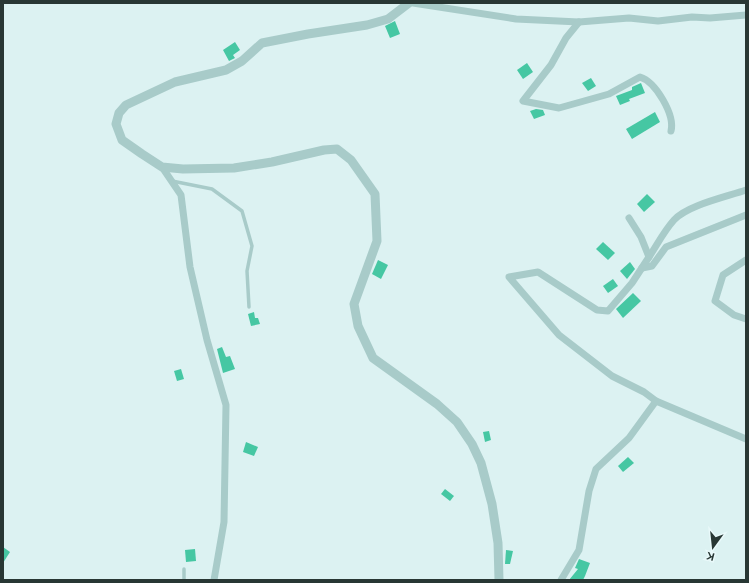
<svg xmlns="http://www.w3.org/2000/svg" width="749" height="583" font-family="Arial,sans-serif">
	<rect width="100%" height="100%" fill="#dcf2f2"/>
	<g fill="#46c7a3">
		<path d="M 395,21 L 400,34 L 390,38 L 385,26 Z"/>
		<path d="M 235,42 L 240,50 L 233,55 L 235,58 L 229,61 L 223,50 Z"/>
		<path d="M 527,63 L 533,72 L 523,79 L 517,70 Z"/>
		<path d="M 591,78 L 596,86 L 588,91 L 582,83 Z"/>
		<path d="M 641,83 L 645,93 L 629,99 L 630,101 L 620,105 L 616,96 L 632,90 L 632,87 Z"/>
		<path d="M 536,109 L 543,110 L 545,115 L 534,119 L 530,111 Z"/>
		<path d="M 655,112 L 660,122 L 632,139 L 626,129 Z"/>
		<path d="M 647,194 L 655,202 L 644,212 L 637,204 Z"/>
		<path d="M 603,242 L 615,253 L 608,260 L 596,249 Z"/>
		<path d="M 378,260 L 388,265 L 381,279 L 372,274 Z"/>
		<path d="M 630,262 L 635,269 L 627,279 L 620,271 Z"/>
		<path d="M 613,279 L 618,286 L 608,293 L 603,286 Z"/>
		<path d="M 633,293 L 641,301 L 623,318 L 616,309 Z"/>
		<path d="M 254,312 L 255,318 L 258,318 L 260,324 L 251,326 L 248,314 Z"/>
		<path d="M 222,347 L 226,357 L 230,356 L 235,369 L 223,373 L 217,349 Z"/>
		<path d="M 181,369 L 184,379 L 177,381 L 174,371 Z"/>
		<path d="M 489,431 L 491,440 L 485,442 L 483,432 Z"/>
		<path d="M 246,442 L 258,447 L 254,456 L 243,452 Z"/>
		<path d="M 628,457 L 634,463 L 623,472 L 618,466 Z"/>
		<path d="M 445,489 L 454,496 L 450,501 L 441,494 Z"/>
		<path d="M 3,547 L 10,552 L 3,563 Z"/>
		<path d="M 195,549 L 196,561 L 186,562 L 185,550 Z"/>
		<path d="M 506,550 L 513,551 L 510,564 L 505,564 Z"/>
		<path d="M 579,559 L 590,563 L 585,576 L 583,580 L 569,580 L 578,569 L 575,568 Z"/>
	</g>
	<g fill="none" stroke-linecap="round" stroke-linejoin="round">
		<g stroke="#a8cbc9" stroke-width="3.5">
			<path d="M 172,181 L 212,189 L 242,211 L 252,246 L 247,271 L 249,307"/>
			<path d="M 184,569 L 184,580"/>
		</g>
		<g stroke="#a8cbc9" stroke-width="7">
			<path d="M 413,3 L 516,19 L 579,22 L 629,18 L 658,21 L 692,17 L 710,18 L 746,15"/>
			<path d="M 579,22 L 566,38 L 551,65 L 523,101 L 559,108 L 609,94 L 640,77 C 656,82 675,115 671,131"/>
			<path d="M 162,167 L 181,195 L 190,267 L 207,340 L 226,405 L 224,522 L 214,580"/>
			<path d="M 629,218 L 641,237 L 649,257 L 632,283 L 608,311 L 597,310 L 538,272 L 509,277 L 559,335 L 612,376 L 644,392 L 656,401"/>
			<path d="M 649,257 C 657,245 664,231 674,220 C 688,205 726,197 746,190"/>
			<path d="M 746,260 L 723,275 L 715,301 L 734,315 L 746,319"/>
			<path d="M 642,268 L 652,266 L 666,247 L 746,215"/>
			<path d="M 561,580 L 579,550 L 589,491 L 596,469 L 629,438 L 656,401 L 746,439"/>
		</g>
		<path stroke="#a8cbc9" stroke-width="9" d="M 409,3 L 388,19 L 367,25 L 308,34 L 262,43 L 242,61 L 226,70 L 175,82 L 126,105 L 119,113 L 116,124 L 122,140 L 142,154 L 162,167 L 183,169 L 234,168 L 272,162 L 324,150 L 337,149 L 351,160 L 375,194 L 377,241 L 354,304 L 358,326 L 373,358 L 437,404 L 457,422 L 472,444 L 481,463 L 492,504 L 498,543 L 499,580"/>
	</g>
	<rect width="749" height="583" fill="none" stroke="#283734" stroke-width="8"/>
	<g transform="translate(713 547) rotate(195)" stroke="#e9f9fa" stroke-width="3" paint-order="stroke">
	<path d="M0-3L7 15L0 10L-7 15Z" fill="#283734"/>
	<text y="-6" font-size="11" font-weight="bold" text-anchor="middle" fill="#283734">K</text>
	</g>
</svg>
